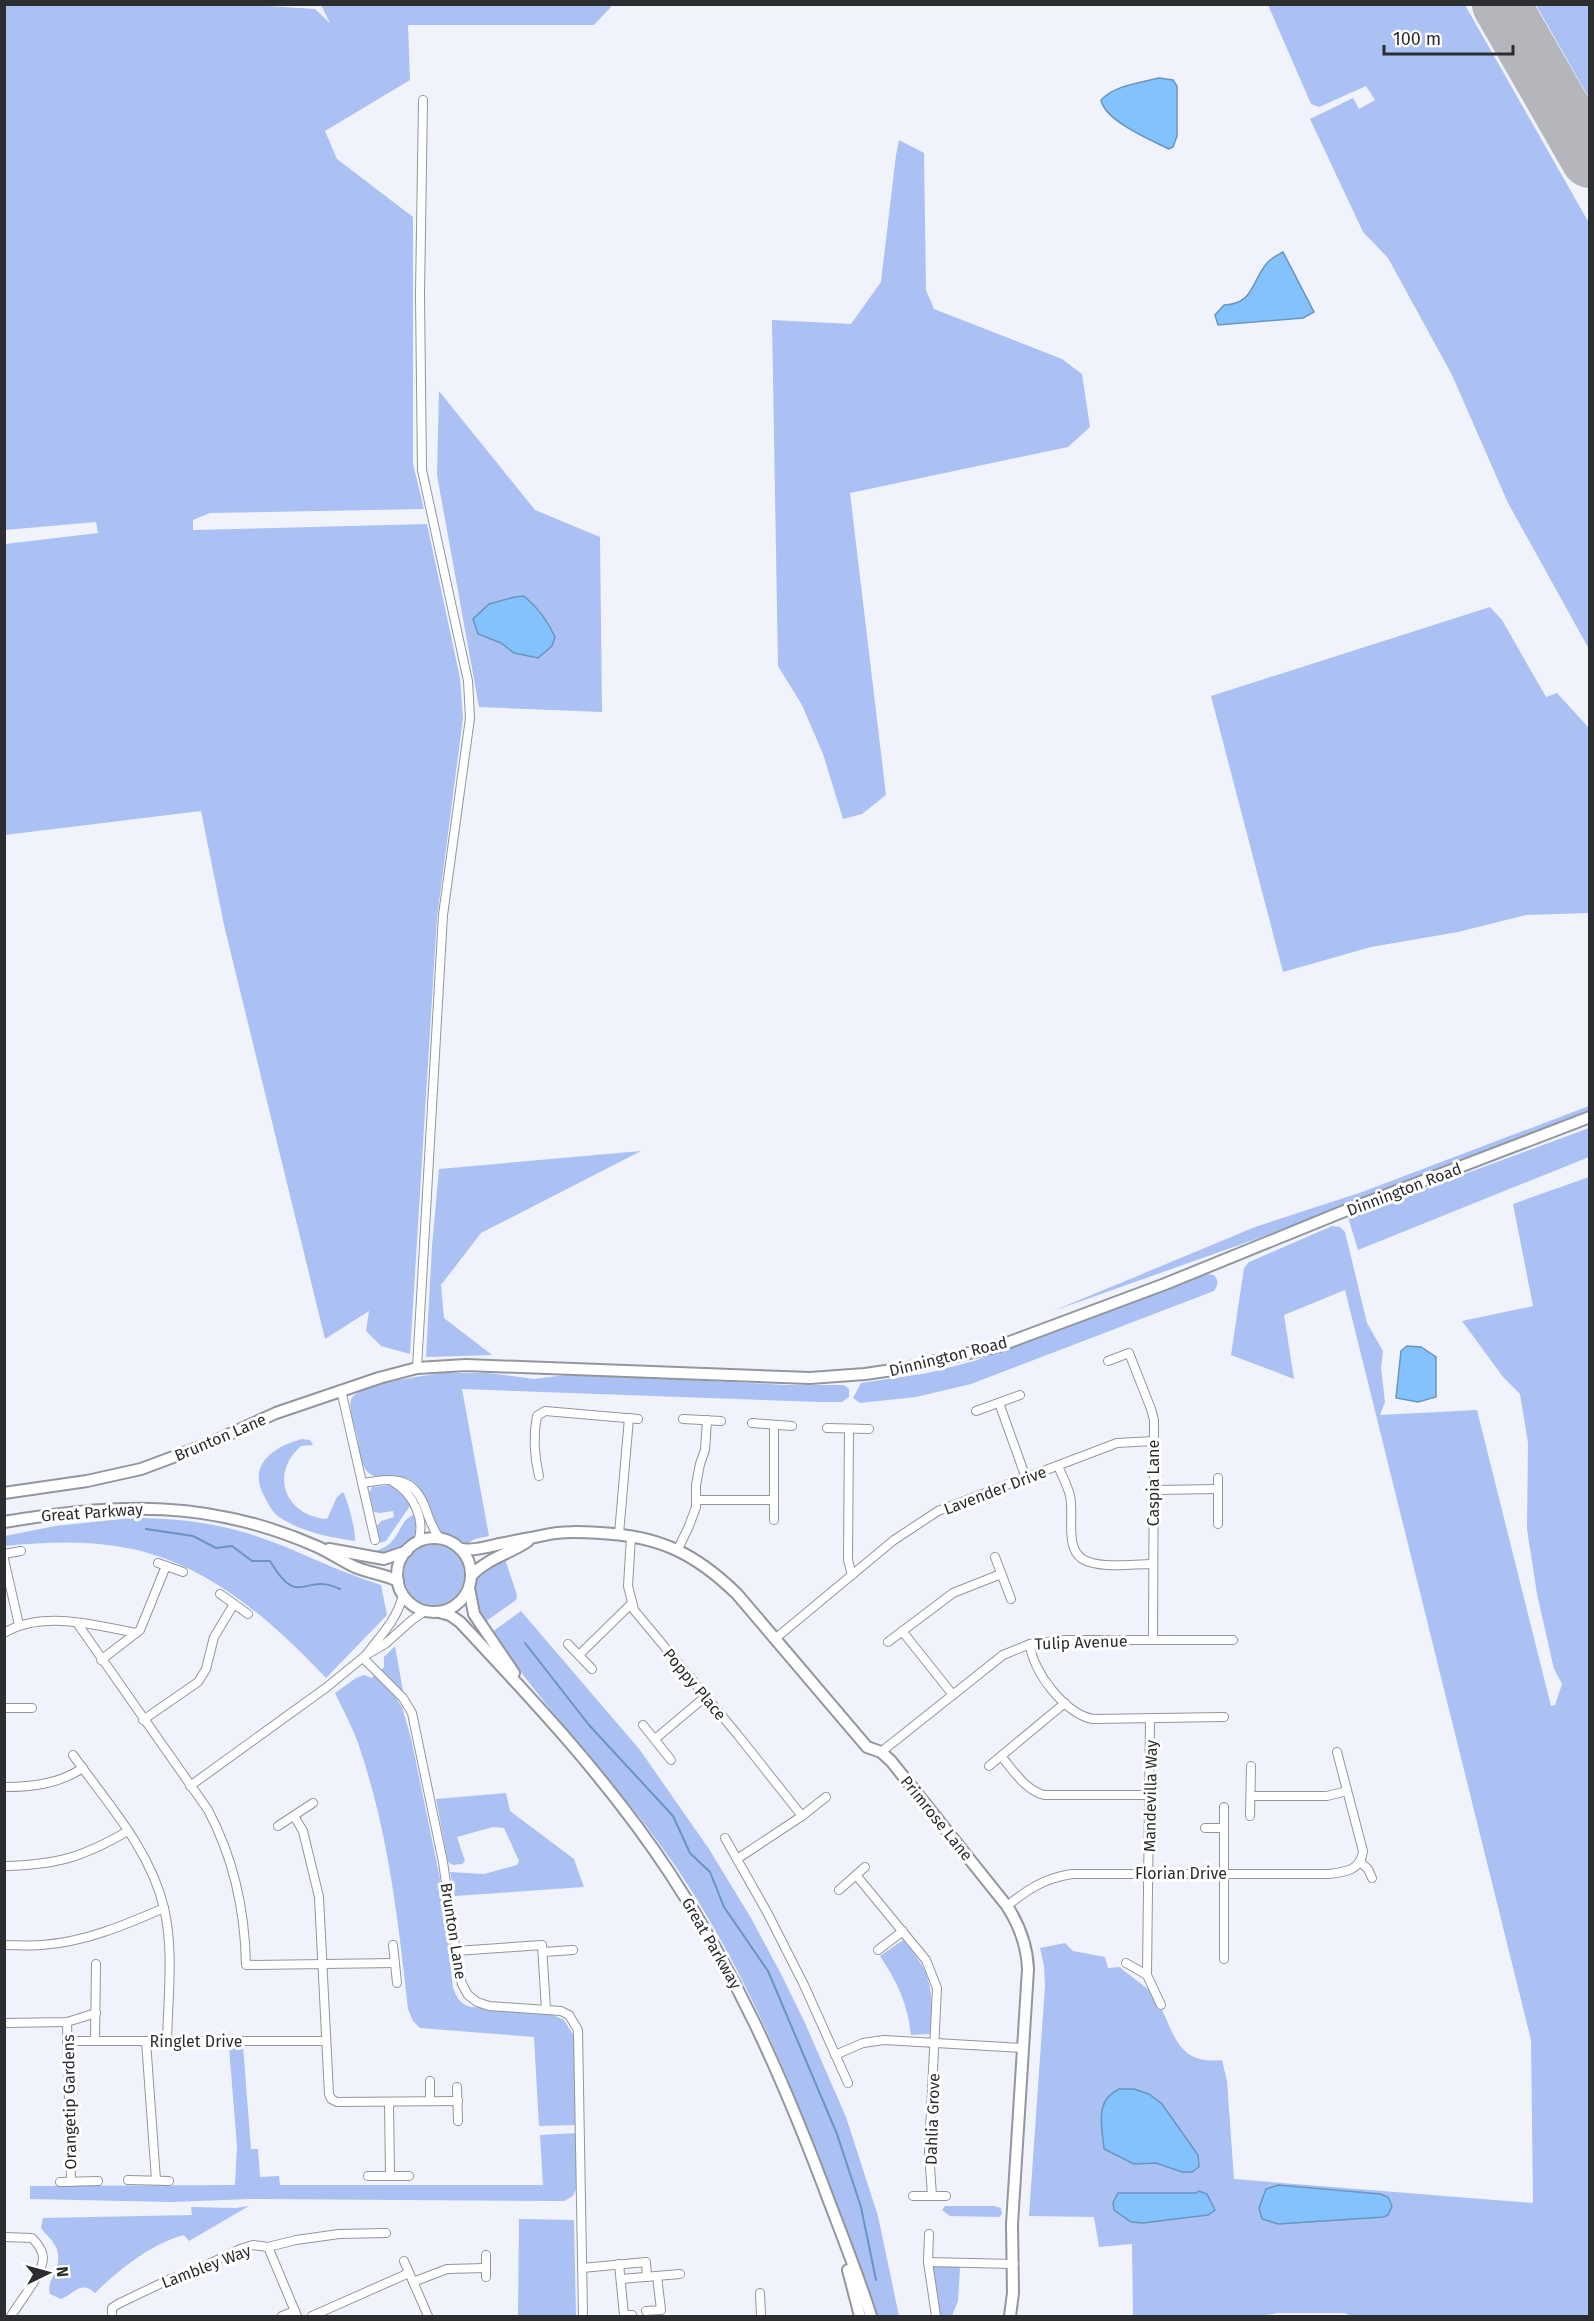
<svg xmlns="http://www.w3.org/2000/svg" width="1594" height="2321" font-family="'Fira Sans',sans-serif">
	<rect width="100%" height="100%" fill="#f0f3fb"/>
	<g fill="#abc1f4" fill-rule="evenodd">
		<path d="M 5,4 L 254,5 L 315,9 L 330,23 L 321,5 L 611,5 L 611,7 L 594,25 L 408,25 L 410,80 L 325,131 L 337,159 L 413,217 L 413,464 L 424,509 L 210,513 L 193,520 L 193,530 L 427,524 L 460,678 L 463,718 L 437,918 L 410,1354 L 381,1346 L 366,1331 L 369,1311 L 325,1339 L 224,925 L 201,811 L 5,835 L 5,544 L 98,533 L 96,522 L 5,530 Z"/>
		<path d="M 1268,5 L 1465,5 L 1589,223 L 1589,649 L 1508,503 L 1452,375 L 1388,258 L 1363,232 L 1310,119 L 1353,98 L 1359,109 L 1375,100 L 1366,86 L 1319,107 L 1311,104 Z"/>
		<path d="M 1536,5 L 1589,5 L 1589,98 Z"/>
		<path d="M 899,140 L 924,153 L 926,290 L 934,309 L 1062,359 L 1082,374 L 1090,427 L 1068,447 L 850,493 L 886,795 L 862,814 L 843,819 L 823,754 L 802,705 L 778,666 L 772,320 L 851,324 L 881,282 L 896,155 Z"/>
		<path d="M 439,391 L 535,510 L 600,537 L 602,712 L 479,707 L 437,475 ZM 481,612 L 501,643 L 478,634 L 473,619 Z"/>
		<path d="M 1490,607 L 1502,620 L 1546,697 L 1557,693 L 1589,728 L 1589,913 L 1526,915 L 1458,932 L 1371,947 L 1283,972 L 1211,696 Z"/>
		<path d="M 1589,1106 L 1589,1113 L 1259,1238 L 1053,1311 L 1255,1227 L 1362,1192 Z"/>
		<path d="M 1589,1128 L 1589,1157 L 1358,1250 L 1348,1217 Z"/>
		<path d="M 641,1151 L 481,1233 L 441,1285 L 444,1318 L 492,1355 L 426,1357 L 432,1246 L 439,1169 Z"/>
		<path d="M 1589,1177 L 1589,2316 L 1353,2316 L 1344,2313 L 1277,2313 L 1262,2316 L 1133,2316 L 1132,2244 L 1099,2247 L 1094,2217 L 1029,2216 L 1045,1986 L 1044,1966 L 1040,1948 L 1065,1943 L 1073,1951 L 1105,1957 L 1108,1968 L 1120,1967 C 1126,1973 1148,1988 1152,1993 C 1175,2024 1171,2066 1222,2060 L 1227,2081 L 1234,2179 L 1533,2203 L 1531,2040 L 1345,1290 L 1284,1315 L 1294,1379 L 1231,1355 L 1244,1268 L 1249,1262 L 1332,1226 L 1340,1227 L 1345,1232 L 1367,1323 L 1383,1351 L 1381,1368 L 1385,1402 L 1380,1415 L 1477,1410 L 1551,1706 L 1555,1705 L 1562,1684 L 1554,1669 L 1537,1594 L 1527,1529 L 1528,1443 L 1520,1394 L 1503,1377 L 1462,1321 L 1533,1306 L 1513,1204 Z"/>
		<path d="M 1207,1274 L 1214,1275 C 1219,1281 1218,1285 1214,1291 L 971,1384 L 916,1397 L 860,1403 L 853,1398 L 861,1383 L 928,1373 L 974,1361 Z"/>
		<path d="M 441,1373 L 488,1373 L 534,1379 L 574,1374 L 788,1385 L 844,1385 L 849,1389 L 849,1397 L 842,1402 L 820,1402 L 462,1389 L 489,1536 L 475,1539 L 468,1543 C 458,1540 447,1538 439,1530 C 426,1518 429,1495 414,1482 C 400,1471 383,1483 370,1474 C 360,1467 359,1447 357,1436 C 355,1426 348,1410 351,1400 C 356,1384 425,1376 441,1373 Z"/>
		<path d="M 302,1439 L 310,1440 L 313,1445 L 301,1446 C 269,1474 285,1516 327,1519 L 337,1497 L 343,1492 C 348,1500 356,1532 355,1541 C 328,1537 302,1532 279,1517 C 271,1511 268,1503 263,1494 C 248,1464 275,1446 302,1439 Z"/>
		<path d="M 391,1485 L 403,1492 L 410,1503 L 410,1506 L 386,1541 L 380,1543 L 377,1526 L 381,1521 L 394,1517 L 393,1511 L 380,1513 L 374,1512 L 369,1493 L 372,1487 Z"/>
		<path d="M 415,1514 C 425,1544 394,1555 370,1552 C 403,1547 395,1521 415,1514 Z"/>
		<path d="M 131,1518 C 166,1518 202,1521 236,1530 C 286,1543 331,1570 381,1585 L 387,1615 L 326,1678 C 272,1621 207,1563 127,1548 C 87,1540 45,1542 5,1546 L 5,1536 L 55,1526 Z"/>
		<circle cx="434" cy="1575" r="30"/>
		<path d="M 505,1559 L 517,1595 L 516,1600 L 485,1622 C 476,1608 468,1583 483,1569 C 489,1565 498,1562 505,1559 Z"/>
		<path d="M 521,1611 L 640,1750 L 709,1849 L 751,1918 L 781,1974 L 805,2023 L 846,2117 L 878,2216 L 899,2316 L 875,2316 C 858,2276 846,2233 831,2192 C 792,2083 746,1973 682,1876 C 625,1790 550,1718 492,1632 Z"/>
		<path d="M 395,1646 L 403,1691 L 401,1691 L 381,1670 L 384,1667 L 384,1657 Z"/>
		<path d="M 364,1675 L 372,1678 L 374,1675 L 394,1695 L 402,1707 L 411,1738 L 444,1898 L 453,1988 C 457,1998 460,2004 471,2007 L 549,2013 L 564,2020 L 574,2036 L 576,2125 L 539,2126 L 534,2037 L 420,2028 L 413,2021 L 408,2009 C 398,1919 388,1830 358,1743 C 352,1726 343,1710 335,1693 L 356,1678 Z"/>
		<path d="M 506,1793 L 510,1811 L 574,1859 L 584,1887 L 455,1896 L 450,1872 L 484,1874 L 517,1865 L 519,1861 L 504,1828 L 493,1827 L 457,1837 L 465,1861 L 462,1864 L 453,1865 L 448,1862 L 436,1799 Z"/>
		<path d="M 903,1940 C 925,1966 931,1976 932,2010 C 932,2018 933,2026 930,2034 L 911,2035 C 908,2005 897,1981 880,1956 Z"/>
		<path d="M 243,2046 L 251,2149 L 258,2149 L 260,2177 L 279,2176 L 280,2185 L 543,2185 L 540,2135 L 576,2133 L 577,2187 L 573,2196 L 564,2201 L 250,2199 L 172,2202 L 30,2199 L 30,2186 L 235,2185 L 237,2146 L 229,2047 Z"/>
		<path d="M 249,2206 L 189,2241 L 184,2235 C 150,2244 119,2270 95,2293 C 81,2280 74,2294 61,2299 L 50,2294 C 45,2279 65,2269 56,2247 C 52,2239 46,2235 41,2228 L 43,2218 L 192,2215 L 191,2207 L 236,2208 Z"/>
		<path d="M 945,2206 L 994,2206 L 1001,2208 L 1002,2214 L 999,2217 L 950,2216 L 942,2210 Z"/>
		<path d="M 519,2219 L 574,2220 L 576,2316 L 518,2316 Z"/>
		<path d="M 936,2266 L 958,2266 L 960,2269 L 958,2301 L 952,2316 L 940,2316 L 931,2269 Z"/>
	</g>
	<g fill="#83c2fc" stroke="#6995bf" stroke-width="1.5">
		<path d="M 1159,78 L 1173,80 L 1177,86 L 1177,136 L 1173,147 L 1169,149 C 1151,140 1105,121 1101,100 C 1115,85 1140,83 1159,78 Z"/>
		<path d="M 1283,252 L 1314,312 L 1303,318 L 1218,325 L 1215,315 L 1224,305 C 1254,304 1251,282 1267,263 C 1271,258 1278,255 1283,252 Z"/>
		<path d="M 524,596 C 537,607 548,621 555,637 L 552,646 L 538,658 L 514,653 L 501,643 L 478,634 L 473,619 L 489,604 L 515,597 Z"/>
		<path d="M 1407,1346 L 1421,1347 L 1436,1357 L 1436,1397 L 1418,1402 L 1396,1398 L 1401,1351 Z"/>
		<path d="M 1119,2089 L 1134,2089 L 1149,2094 L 1162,2104 L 1198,2155 L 1199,2167 L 1192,2172 L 1182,2172 L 1156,2163 L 1134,2164 L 1104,2149 C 1102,2125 1094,2101 1119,2089 Z"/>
		<path d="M 1278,2185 L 1380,2194 L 1388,2197 L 1392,2206 L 1388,2215 L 1384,2217 L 1278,2224 L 1262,2219 L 1259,2208 L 1266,2189 Z"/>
		<path d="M 1199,2191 L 1207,2194 L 1215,2210 L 1208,2215 L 1143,2223 L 1131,2222 L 1114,2210 L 1113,2203 L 1118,2193 L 1196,2193 Z"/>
	</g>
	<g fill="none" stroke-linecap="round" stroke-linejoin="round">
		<g stroke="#6995bf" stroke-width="2">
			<path d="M 146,1529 L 193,1536 L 216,1548 L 232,1546 L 252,1561 L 270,1561 C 300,1611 303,1571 340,1589"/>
			<path d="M 525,1643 L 589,1725 L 673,1816 L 690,1853 L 710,1872 L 724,1907 L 768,1971 L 837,2134 L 861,2207 L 876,2280"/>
		</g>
		<path stroke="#b4b6bc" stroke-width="58" d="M 1501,4 L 1590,159"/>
		<defs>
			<g id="street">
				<path d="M 1108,1361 L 1129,1353 L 1151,1409 L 1154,1420 L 1153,1640"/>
				<path d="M 417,1368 L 443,915 L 470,718 L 468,681 L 422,470 L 420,295 L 423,100"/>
				<path d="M 341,1390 L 375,1540"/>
				<path d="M 999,1403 L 1026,1478"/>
				<path d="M 976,1411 L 1020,1395"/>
				<path d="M 683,1419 L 721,1421"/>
				<path d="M 752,1423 L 792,1426"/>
				<path d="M 774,1425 L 774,1520"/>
				<path d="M 827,1428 L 869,1429"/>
				<path d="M 849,1429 L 848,1560 L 852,1575"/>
				<path d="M 1058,1466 C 1062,1476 1068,1486 1070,1496 C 1075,1516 1062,1554 1089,1562 C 1108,1568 1133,1564 1153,1564"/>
				<path d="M 539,1476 C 534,1455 533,1436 537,1416 L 545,1411 L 638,1419"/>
				<path d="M 1218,1478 L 1218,1524"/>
				<path d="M 392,1481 C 413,1493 426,1519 418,1542"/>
				<path d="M 362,1483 C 394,1478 414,1475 426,1510 C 430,1521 433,1530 440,1539"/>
				<path d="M 1154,1490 L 1218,1489"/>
				<path d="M 697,1500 L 774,1500"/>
				<path d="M 619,1534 L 629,1418"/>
				<path d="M 631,1536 L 628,1586 L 634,1610 L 737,1734 L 802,1816 L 826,1797"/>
				<path d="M 678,1549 L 689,1526 L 696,1507 L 696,1485 L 700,1464 L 705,1450 L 707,1420"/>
				<path d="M 4,1554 L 21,1551"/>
				<path d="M 995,1557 L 1011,1599"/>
				<path d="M 4,1559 L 19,1625"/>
				<path d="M 158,1563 L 183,1572"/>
				<path d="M 220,1594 L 248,1614"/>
				<path d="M 403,1594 C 398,1619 380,1636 366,1655 L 385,1644 L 412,1620 L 425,1611"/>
				<path d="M 77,1623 L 208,1810 C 234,1859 245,1910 246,1965 L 395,1963"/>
				<path d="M 902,1631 L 953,1695"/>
				<path d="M 4,1633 C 42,1610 96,1625 136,1633"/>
				<path d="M 776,1638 L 894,1540 L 938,1511 L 1117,1443 L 1154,1441"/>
				<path d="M 888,1642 L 953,1593 L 1001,1574"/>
				<path d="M 568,1644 L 592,1669"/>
				<path d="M 1030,1644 C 1032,1671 1065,1714 1093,1719 L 1224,1717"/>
				<path d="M 579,1655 L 632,1603"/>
				<path d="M 363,1658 L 403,1698 L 412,1713 L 443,1862 L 459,1973 L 462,1984 L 468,1995 L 477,2002 L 489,2006 L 561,2011 L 569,2015 L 578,2030 L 583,2316"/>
				<path d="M 101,1660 L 140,1630 L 166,1566"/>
				<path d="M 4,1708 L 32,1708"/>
				<path d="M 143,1720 L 198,1682 L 206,1669 L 214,1637 L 234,1604"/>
				<path d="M 643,1725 L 671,1760"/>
				<path d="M 655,1739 L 705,1697"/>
				<path d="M 881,1752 L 1003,1655 L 1030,1644 L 1064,1640 L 1233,1640"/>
				<path d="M 73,1755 C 107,1803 150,1849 164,1908 C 174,1950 168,1998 167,2041"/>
				<path d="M 1001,1756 C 1013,1770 1025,1790 1044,1795 L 1150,1795"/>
				<path d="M 989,1766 L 1065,1703"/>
				<path d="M 190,1786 L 327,1687 L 366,1655"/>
				<path d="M 4,1787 C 33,1787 58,1784 83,1768"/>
				<path d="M 1251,1796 L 1327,1796 L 1347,1791"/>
				<path d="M 294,1816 L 303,1831 L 319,1897 L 329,2094 L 331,2099 L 337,2102 L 458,2101"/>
				<path d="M 1250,1816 L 1251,1766"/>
				<path d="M 278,1826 L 313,1803"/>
				<path d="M 1205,1828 L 1224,1828"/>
				<path d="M 725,1838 L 768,1914 L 804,1985 L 848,2083"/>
				<path d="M 737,1859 L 802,1816"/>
				<path d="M 1360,1862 L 1368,1869 L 1372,1878"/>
				<path d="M 4,1866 C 57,1865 83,1857 128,1831"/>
				<path d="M 856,1875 L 926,1960 L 937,1988 L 929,2152 L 932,2196"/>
				<path d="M 839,1890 L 865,1867"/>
				<path d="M 1007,1906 C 1028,1889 1045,1878 1072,1874 L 1329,1874 C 1346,1872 1361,1870 1363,1851 L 1337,1752"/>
				<path d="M 4,1945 C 17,1945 30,1946 42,1945 C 85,1942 125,1925 164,1908"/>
				<path d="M 393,1945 L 397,1983"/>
				<path d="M 878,1950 L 903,1931"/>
				<path d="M 456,1951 L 542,1945 L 546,2010"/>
				<path d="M 543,1952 L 573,1950"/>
				<path d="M 1224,1959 L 1224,1807"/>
				<path d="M 1126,1963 L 1147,1975 L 1161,2005"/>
				<path d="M 1147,1975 L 1150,1719"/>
				<path d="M 67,2022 L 71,2182"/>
				<path d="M 4,2023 L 67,2022 L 96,2013"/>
				<path d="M 67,2041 L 326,2041"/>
				<path d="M 95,2041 L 96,1964"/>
				<path d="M 146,2041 L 156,2180"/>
				<path d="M 835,2055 L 863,2043 L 884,2040 L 1023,2048"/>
				<path d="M 430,2081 L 430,2101"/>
				<path d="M 457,2087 L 458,2121"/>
				<path d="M 389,2102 L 390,2176"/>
				<path d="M 368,2176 L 409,2176"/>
				<path d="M 128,2180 L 169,2181"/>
				<path d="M 60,2182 L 98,2181"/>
				<path d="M 913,2196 L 946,2196"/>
				<path d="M 929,2234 L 928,2262 L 936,2316"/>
				<path d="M 4,2237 L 32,2238 C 38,2244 43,2250 43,2258 C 43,2273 19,2303 11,2316"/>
				<path d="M 268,2247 L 297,2316"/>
				<path d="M 404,2261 L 428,2316"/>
				<path d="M 928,2262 L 1014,2264"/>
				<path d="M 619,2264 L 624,2315 L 632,2315"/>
				<path d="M 582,2268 L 646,2262 L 647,2277"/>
				<path d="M 486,2277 L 486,2255"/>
				<path d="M 621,2279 L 680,2274"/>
				<path d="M 413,2282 L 447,2269 L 486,2268"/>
				<path d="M 760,2293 L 761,2316"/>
				<path d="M 646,2311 L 661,2310 L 657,2276"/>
				<path d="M 112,2316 L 112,2308 L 118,2304 L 170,2279 L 192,2272 L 240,2249 L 253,2245 L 268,2247 L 296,2240 L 339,2234 L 386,2233"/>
				<path d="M 282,2316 L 295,2311"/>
				<path d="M 312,2316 L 409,2273"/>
			</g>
			<g id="secondary">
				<path d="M 4,1493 L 87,1481 L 141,1469 L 208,1444 L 276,1413 L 379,1378 L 417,1368 L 466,1365 L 810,1378 L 865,1374 L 906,1368 L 999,1346 L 1165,1284 L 1342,1212 L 1590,1117"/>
				<path d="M 4,1522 C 118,1503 210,1499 318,1547 C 331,1553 342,1561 355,1567 C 369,1573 384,1574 398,1581"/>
				<circle cx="434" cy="1575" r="37"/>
				<path d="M 329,1549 L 384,1559 L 407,1551"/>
				<path d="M 460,1549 C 477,1551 489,1546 505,1543 C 518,1540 532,1538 545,1535 C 563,1531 582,1532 600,1533 C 659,1536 695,1553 737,1594 L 867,1747 L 881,1752 L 891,1761 L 1007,1906 C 1020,1926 1027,1945 1028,1969 L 1012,2224 L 1013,2293 L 1010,2316"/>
				<path d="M 471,1576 C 486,1559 509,1554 528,1541"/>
				<path d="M 469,1588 L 474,1614 L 514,1673"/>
				<path d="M 439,1612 L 450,1615 L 460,1622 C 534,1701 609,1781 669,1872 C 736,1973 780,2072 823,2185 C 839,2228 857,2272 871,2316"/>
				<path d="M 848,2270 L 860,2316"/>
			</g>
		</defs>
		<use href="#street" stroke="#92969d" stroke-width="10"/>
		<use href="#secondary" stroke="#92969d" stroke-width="14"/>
		<use href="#street" stroke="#fff" stroke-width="8"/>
		<use href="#secondary" stroke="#fff" stroke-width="10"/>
	</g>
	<g text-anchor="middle" stroke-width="6" stroke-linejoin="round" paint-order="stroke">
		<g font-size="16" fill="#2c2d30" stroke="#fff">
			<text transform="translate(1404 1189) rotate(-21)" y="6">Dinnington Road</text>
			<text transform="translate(948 1356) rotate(-14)" y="6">Dinnington Road</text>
			<text transform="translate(220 1437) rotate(-23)" y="6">Brunton Lane</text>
			<text transform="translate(1153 1483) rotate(-90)" y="6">Caspia Lane</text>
			<text transform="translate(995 1490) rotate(-21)" y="6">Lavender Drive</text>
			<text transform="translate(92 1512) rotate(-4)" y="6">Great Parkway</text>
			<text transform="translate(1081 1642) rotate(-2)" y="6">Tulip Avenue</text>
			<text transform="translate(695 1684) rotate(50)" y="6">Poppy Place</text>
			<text transform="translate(1150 1796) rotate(-89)" y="6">Mandevilla Way</text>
			<text transform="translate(937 1818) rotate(51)" y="6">Primrose Lane</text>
			<text x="1181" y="1879">Florian Drive</text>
			<text transform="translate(454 1931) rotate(81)" y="6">Brunton Lane</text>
			<text transform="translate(712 1943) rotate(60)" y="6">Great Parkway</text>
			<text x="196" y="2047">Ringlet Drive</text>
			<text transform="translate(69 2102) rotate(-91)" y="6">Orangetip Gardens</text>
			<text transform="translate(932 2119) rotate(-88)" y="6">Dahlia Grove</text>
			<text transform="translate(206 2266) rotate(-21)" y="6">Lambley Way</text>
		</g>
	</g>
	<rect width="1594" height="2321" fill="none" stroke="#2c2d30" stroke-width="12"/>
	<g transform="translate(48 2273) rotate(85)" stroke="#ffffff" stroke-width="4.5" paint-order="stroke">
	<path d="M0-4.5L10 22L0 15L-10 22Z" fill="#2c2d30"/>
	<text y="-9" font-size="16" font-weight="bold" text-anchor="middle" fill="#2c2d30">N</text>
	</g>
	<path d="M1384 45v9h129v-9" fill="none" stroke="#2c2d30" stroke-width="3"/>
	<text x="1393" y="45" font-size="18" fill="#2c2d30" stroke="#ffffff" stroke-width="4.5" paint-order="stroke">100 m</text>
</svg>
